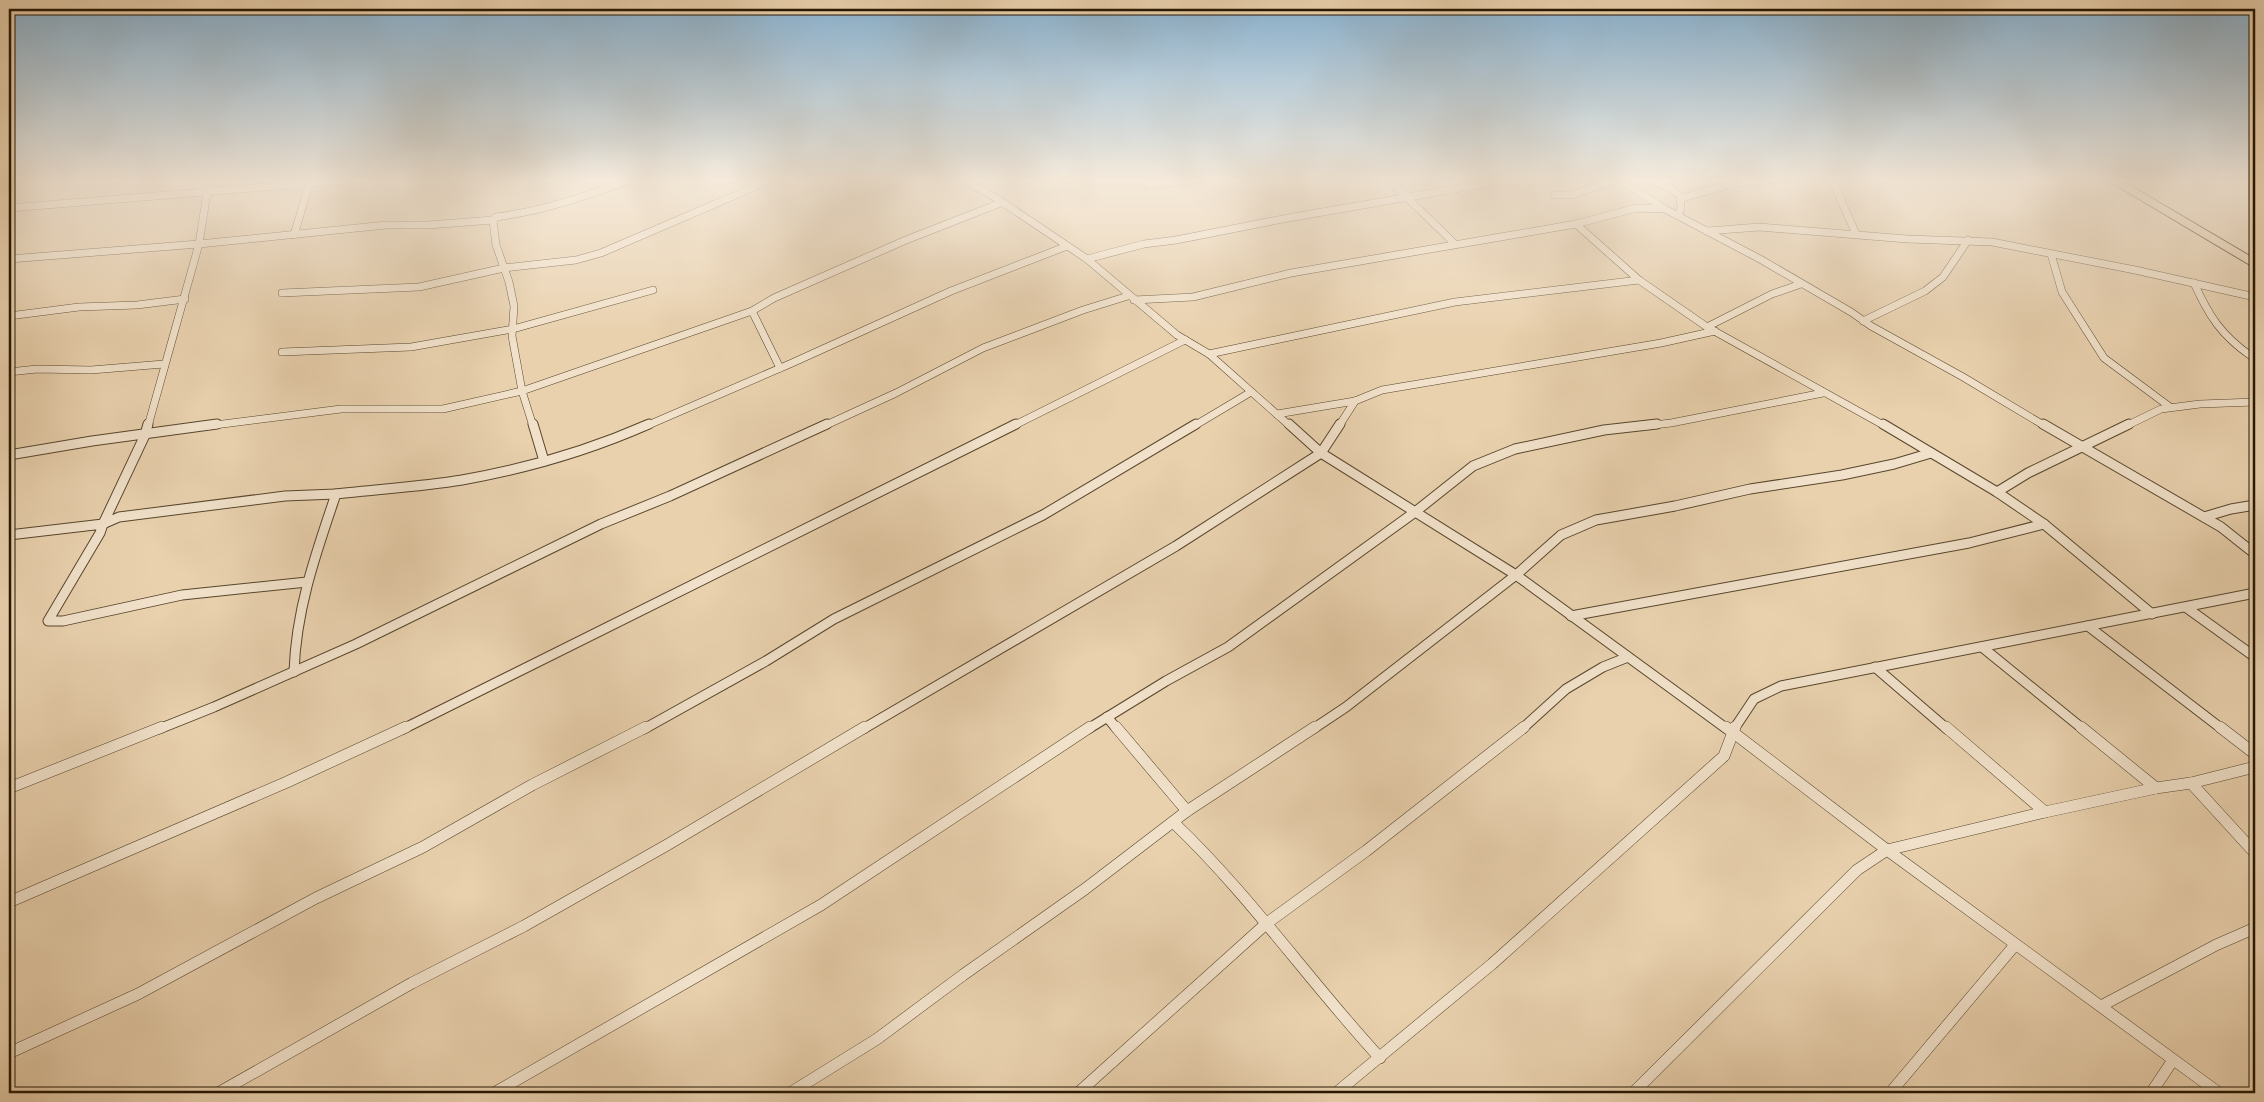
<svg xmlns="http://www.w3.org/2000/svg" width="2264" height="1102" font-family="'Old Standard TT',serif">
	<rect width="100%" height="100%" fill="#e9d1ae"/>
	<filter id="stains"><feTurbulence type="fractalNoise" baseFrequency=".004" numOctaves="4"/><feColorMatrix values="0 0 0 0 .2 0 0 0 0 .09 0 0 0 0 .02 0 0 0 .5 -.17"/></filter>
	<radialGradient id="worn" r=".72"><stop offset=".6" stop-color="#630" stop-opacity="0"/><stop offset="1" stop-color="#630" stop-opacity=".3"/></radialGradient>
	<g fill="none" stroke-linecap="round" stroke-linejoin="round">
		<defs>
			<g id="street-far2">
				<path d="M 630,180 C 586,196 543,211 496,217 L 493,220 L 496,245 L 509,282 L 514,306 L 512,336 L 522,391 L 752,311 L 780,368"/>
				<path d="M 964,180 L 996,198 L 1087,259 L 1177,335 L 1209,354 L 1290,426"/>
				<path d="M 1389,180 L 1454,243"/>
				<path d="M 1620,180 L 1665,209 L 1760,259 L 1851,312 L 1871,326 L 1963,377 L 2045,426"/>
				<path d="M 1651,180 L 1671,188 L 1680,196 L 1681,208 L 1678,216"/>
				<path d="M 1832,180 L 1856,234"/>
				<path d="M 1741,183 L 1772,180"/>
				<path d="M 1148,185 L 1197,180"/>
				<path d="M 1554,195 L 1572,195 L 1615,180"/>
				<path d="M 1682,198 L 1747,180"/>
				<path d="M 9,208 L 351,180"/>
				<path d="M 1576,224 L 1639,280 L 1707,327 L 1885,426"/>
				<path d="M 1707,231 L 1759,227 L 1907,239 L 1992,242 L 2135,270 L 2255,297"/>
				<path d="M 294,235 L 309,185"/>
				<path d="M 2051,254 L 2062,292 L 2104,358 L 2170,407"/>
				<path d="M 9,259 L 199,244 L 386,225 L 428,225 L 493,220"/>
				<path d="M 1087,259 L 1144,244 L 1176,240 L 1288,218 L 1495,182"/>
				<path d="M 2194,283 C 2209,316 2221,335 2251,356"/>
				<path d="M 282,293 L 419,287 L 504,268 L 576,260 L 601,253 L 771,180"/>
				<path d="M 1134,300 L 1193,297 L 1291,273 L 1576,224 L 1636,208 L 1662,209"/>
				<path d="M 752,311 L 774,298 L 906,240 L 1003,202"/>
				<path d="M 9,316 L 79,307 L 137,305 L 185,299"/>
				<path d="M 1863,321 L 1925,291 L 1943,277 L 1968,240"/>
				<path d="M 1707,327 L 1772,294 L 1801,284"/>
				<path d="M 282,352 L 411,347 L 513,329 L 653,290"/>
				<path d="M 1209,354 L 1455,302 L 1639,280"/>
				<path d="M 9,372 L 37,369 L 91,370 L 164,364"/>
				<path d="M 1277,414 L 1355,401 L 1382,390 L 1661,343 L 1715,331"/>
				<path d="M 148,426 L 199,244 L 207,193 L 212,180"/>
				<path d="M 207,426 L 341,409 L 443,409 L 522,391 L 533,426"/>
				<path d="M 646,426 L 792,363 L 951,291 L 1067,246"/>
				<path d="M 824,426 L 896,393 L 983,348 L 1083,310 L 1128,296"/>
				<path d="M 1013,426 L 1185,340"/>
				<path d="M 1194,426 L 1251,392"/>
				<path d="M 1339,426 L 1355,401"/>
				<path d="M 1645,426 L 1671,423 L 1823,393"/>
				<path d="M 2126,426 L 2161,409 L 2200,404 L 2255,402"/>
			</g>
			<g id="street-far1">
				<path d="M 148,424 L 145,435 L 103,524 L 119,517 L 285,496 L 336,494"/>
				<path d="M 533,424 L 544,461"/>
				<path d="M 1289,424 L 1321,453 L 1516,575 L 1727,729"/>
				<path d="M 1883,424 L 1997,492 L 2044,524"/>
				<path d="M 2043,424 L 2221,527 L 2255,554"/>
				<path d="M 9,455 L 92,441 L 217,424"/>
				<path d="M 1997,492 L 2028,473 L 2129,424"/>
				<path d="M 2204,517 L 2231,509 L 2255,505"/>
				<path d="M 9,535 L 103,524 L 100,533 L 48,621 L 63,621 L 182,595 L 307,582"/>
				<path d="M 2187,608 L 2255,657"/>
				<path d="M 1571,616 L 1969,543 L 2044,524 L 2152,614"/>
				<path d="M 2088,626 L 2222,729"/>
				<path d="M 1982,647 L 2083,729"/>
				<path d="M 1875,667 L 1947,729"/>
				<path d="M 294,672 C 296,609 316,553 336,494 C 378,489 420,487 462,480 C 525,469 590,450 649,424"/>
				<path d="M 1107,717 L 1117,729"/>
				<path d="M 159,729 L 214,707 L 356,644 L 601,524 L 670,496 L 827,424"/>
				<path d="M 403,729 L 1016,424"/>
				<path d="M 644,729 L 766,661 L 834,619 L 1043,515 L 1196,424"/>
				<path d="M 863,729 L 1176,546 L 1321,453 L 1340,424"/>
				<path d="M 1088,729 L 1166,681 L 1228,647 L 1415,512 L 1473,466 L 1515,449 L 1604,430 L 1657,424"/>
				<path d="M 1313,729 L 1346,707 L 1516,575 L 1561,535 L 1596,520 L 1675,506 L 1750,489 L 1842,475 L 1894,464 L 1931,453"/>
				<path d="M 1522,729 L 1566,689 L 1603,667 L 1628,657"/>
				<path d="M 1734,729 L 1754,699 L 1781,686 L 2255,593"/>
			</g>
			<g id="street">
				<path d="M 1116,727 L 1187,811"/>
				<path d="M 1726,727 L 1887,850 L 2219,1093"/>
				<path d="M 1946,727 L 2045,812"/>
				<path d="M 2081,727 L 2156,788"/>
				<path d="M 2220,727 L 2255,754"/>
				<path d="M 2191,783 L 2255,853"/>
				<path d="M 9,788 L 162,727"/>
				<path d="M 1173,822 C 1249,894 1309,981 1380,1058"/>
				<path d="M 9,902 L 287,782 L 406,727"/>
				<path d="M 2101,1006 L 2216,945 L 2255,928"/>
				<path d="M 9,1053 L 138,994 L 316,898 L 423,847 L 532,785 L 646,727"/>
				<path d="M 218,1093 L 412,983 L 524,926 L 667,845 L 865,727"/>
				<path d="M 494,1093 L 821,905 L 1090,727"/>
				<path d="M 790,1093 L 877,1039 L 963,975 L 1085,889 L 1187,811 L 1315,727"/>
				<path d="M 1078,1093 L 1267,923 L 1366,851 L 1524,727"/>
				<path d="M 1336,1093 L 1492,964 L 1724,756 L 1735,727"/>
				<path d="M 1633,1093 L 1857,870 L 1887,850 L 2045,812 L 2156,788 L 2191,783 L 2255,767"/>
				<path d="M 1890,1093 L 2015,945"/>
				<path d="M 2151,1093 L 2173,1060"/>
			</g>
			<path id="highway" d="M 2107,180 L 2121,180 L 2255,259 L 2255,268 Z"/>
		</defs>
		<use href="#street-far2" stroke="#57462c" stroke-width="8"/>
		<use href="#street-far1" stroke="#57462c" stroke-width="11"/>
		<use href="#street" stroke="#57462c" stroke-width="12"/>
		<use href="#highway" stroke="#261701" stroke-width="2"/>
		<use href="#street-far2" stroke="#f1e1ca" stroke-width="7"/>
		<use href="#street-far1" stroke="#f1e1ca" stroke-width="9"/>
		<use href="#street" stroke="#f1e1ca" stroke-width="11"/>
		<use href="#highway" fill="#e9d1ae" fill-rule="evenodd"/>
	</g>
	<linearGradient id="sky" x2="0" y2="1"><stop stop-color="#89b4d4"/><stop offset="0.54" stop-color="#f5eadb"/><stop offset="1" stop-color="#f5eadb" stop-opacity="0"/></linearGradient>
	<rect width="2264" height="334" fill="url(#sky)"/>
	<rect width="2264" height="1102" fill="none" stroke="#e9d1ae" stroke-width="30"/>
	<rect x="10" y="10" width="2244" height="1082" fill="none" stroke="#261701" stroke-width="2.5"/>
	<rect x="15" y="15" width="2234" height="1072" fill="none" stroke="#261701"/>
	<rect width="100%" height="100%" filter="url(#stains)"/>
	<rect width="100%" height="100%" fill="url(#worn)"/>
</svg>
